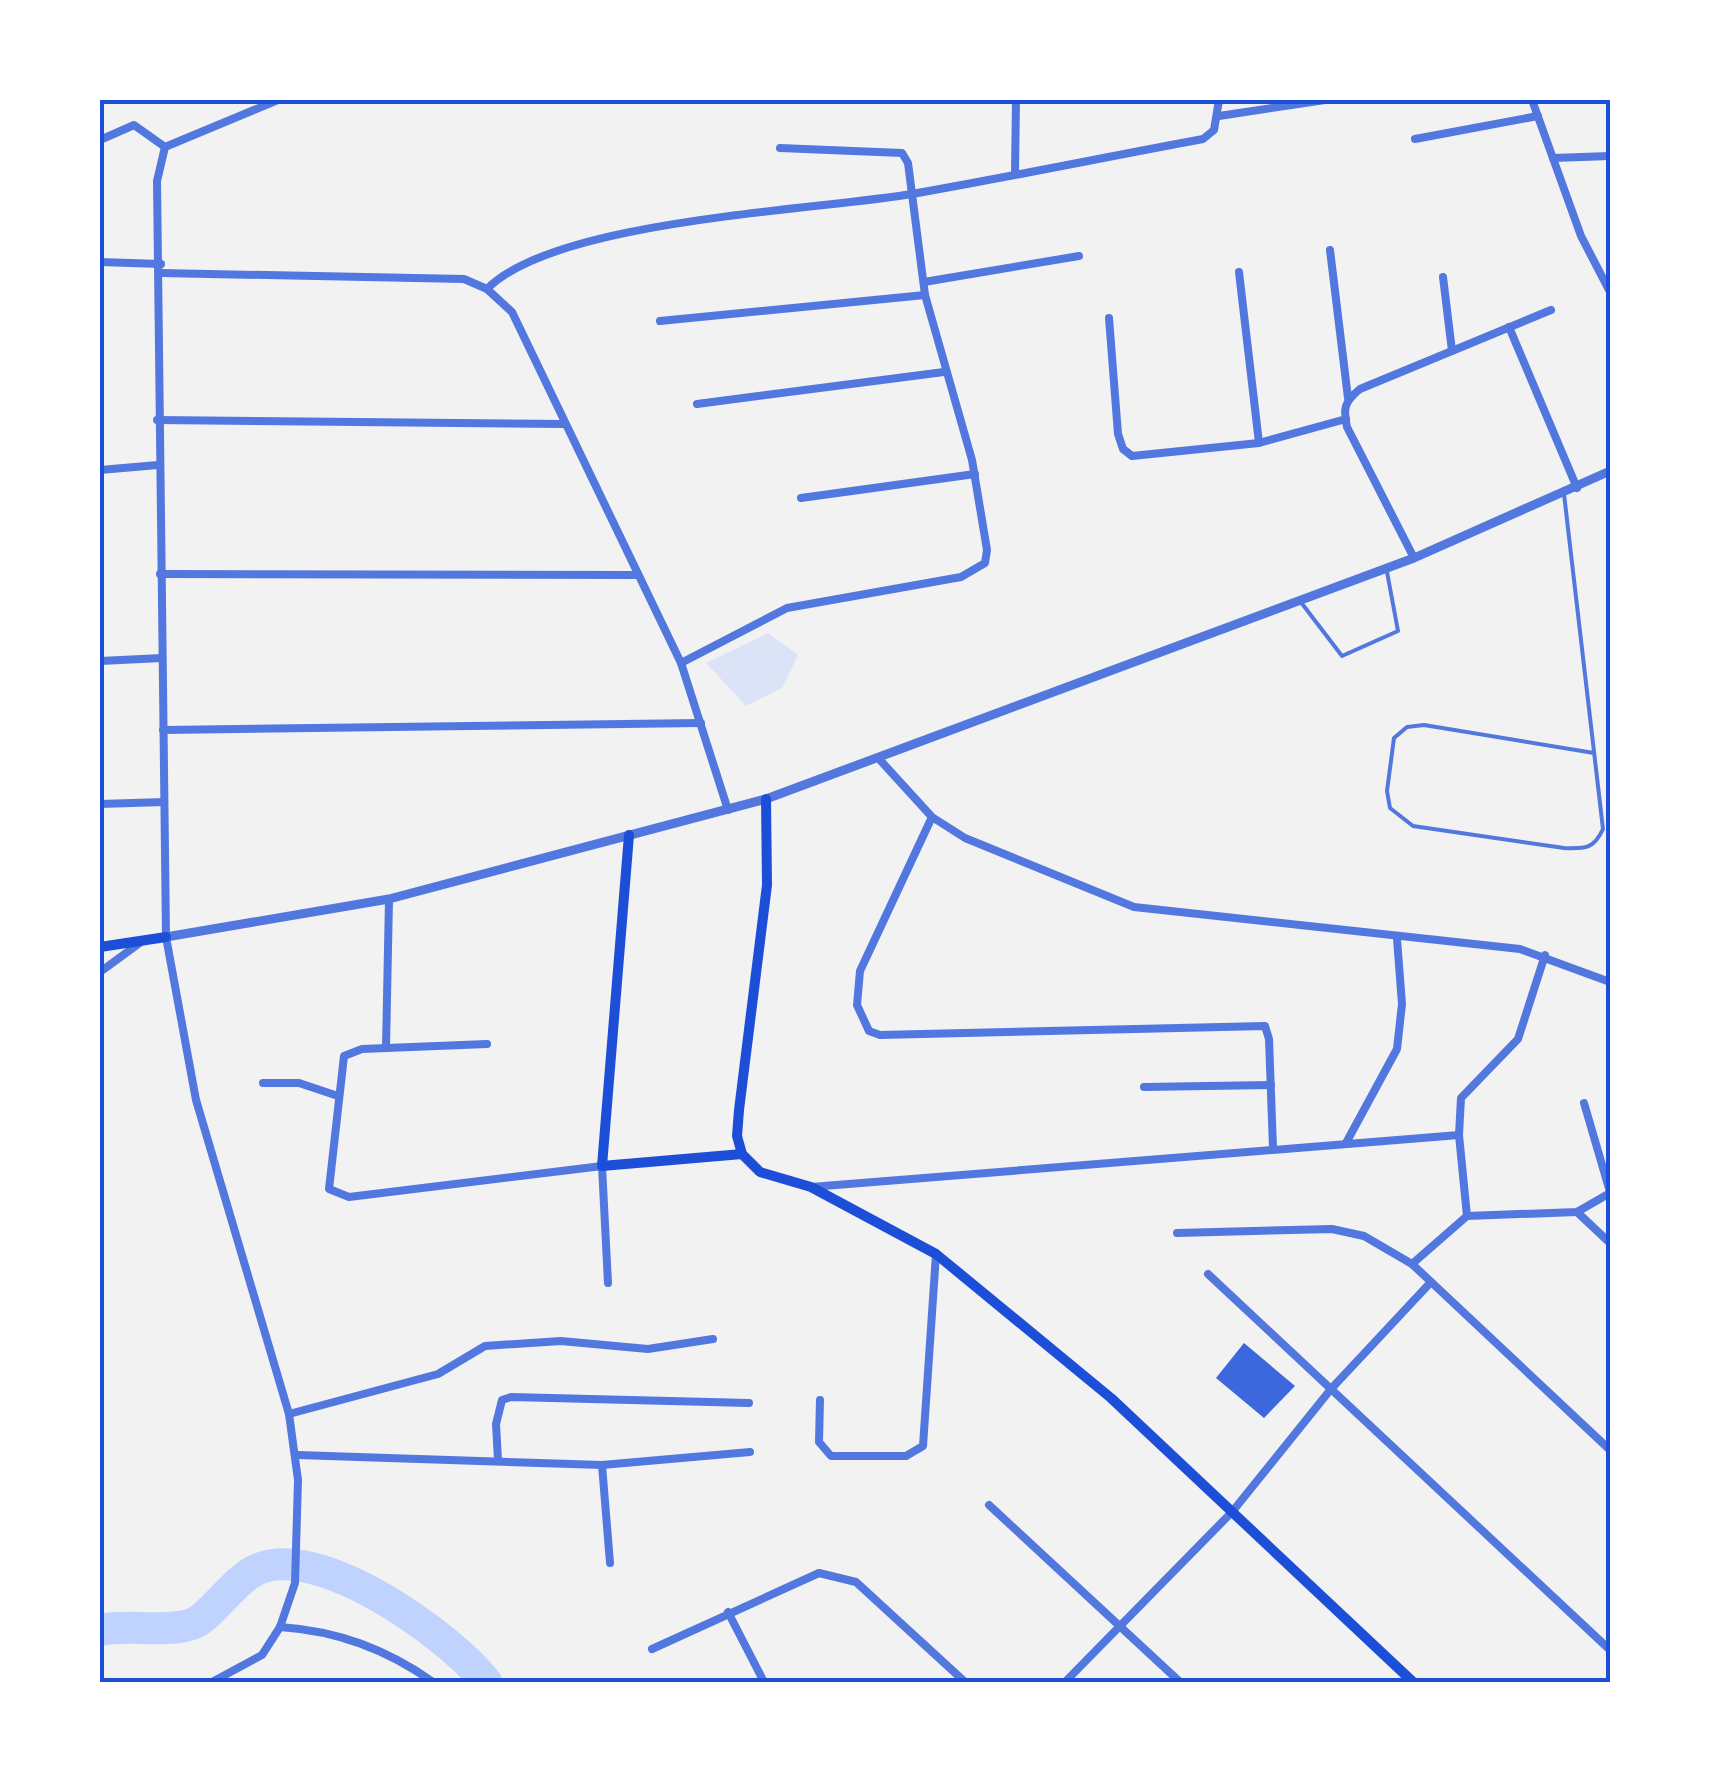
<svg xmlns="http://www.w3.org/2000/svg" width="1710" height="1782" font-family="'Varela Round',sans-serif">
	<rect width="100%" height="100%" fill="#f2f2f2"/>
	<path fill="#dbe4f7" d="M 768,633 L 798,655 L 782,688 L 746,706 L 706,663 Z"/>
	<g fill="none" stroke-linecap="round" stroke-linejoin="round">
		<path stroke="#bfd3fe" stroke-width="32" d="M 100,1630 C 129,1624 164,1633 192,1624 C 210,1618 234,1580 256,1570 C 317,1540 449,1635 486,1682"/>
	</g>
	<path fill="#3d67dc" d="M 1244,1343 L 1295,1386 L 1264,1418 L 1216,1378 Z"/>
	<g fill="none" stroke-linecap="round" stroke-linejoin="round">
		<g stroke="#5277de" stroke-width="4">
			<path d="M 1564,494 L 1603,829 C 1594,849 1585,849 1564,848 L 1413,826 L 1390,808 L 1387,791 L 1394,738 L 1407,727 L 1424,725 L 1594,753"/>
			<path d="M 1300,601 L 1342,656 L 1398,631 L 1387,572"/>
		</g>
		<g stroke="#5277de" stroke-width="8">
			<path d="M 1532,100 L 1581,236 L 1610,292"/>
			<path d="M 1219,116 L 1325,100"/>
			<path d="M 1415,139 L 1538,116"/>
			<path d="M 100,140 L 134,125 L 165,147"/>
			<path d="M 1553,158 L 1610,156"/>
			<path d="M 1015,173 L 1016,100"/>
			<path d="M 1330,250 L 1348,398"/>
			<path d="M 100,262 L 161,264"/>
			<path d="M 1239,272 L 1259,443"/>
			<path d="M 161,273 L 464,279 L 487,289 L 512,312 L 681,663 L 728,810"/>
			<path d="M 1443,277 L 1452,351"/>
			<path d="M 924,282 L 1079,256"/>
			<path d="M 487,289 C 555,220 810,211 912,194 C 1009,177 1106,157 1203,139 L 1214,130 L 1219,100"/>
			<path d="M 1109,318 L 1118,434 L 1123,449 L 1132,456 L 1259,443 L 1346,419"/>
			<path d="M 660,321 L 925,295"/>
			<path d="M 1509,327 L 1577,488"/>
			<path d="M 697,404 L 944,372"/>
			<path d="M 157,420 L 564,424"/>
			<path d="M 100,470 L 158,465"/>
			<path d="M 801,498 L 975,474"/>
			<path d="M 1414,558 L 1347,427 C 1343,409 1344,402 1360,389 L 1551,310"/>
			<path d="M 160,574 L 638,575"/>
			<path d="M 100,661 L 162,658"/>
			<path d="M 681,663 L 787,608 L 961,577 L 985,563 L 987,550 L 972,460 L 925,295 L 908,163 L 902,153 L 780,148"/>
			<path d="M 163,730 L 701,723"/>
			<path d="M 880,760 L 932,817 L 965,838 L 1134,907 L 1520,949 L 1610,982"/>
			<path d="M 100,804 L 164,802"/>
			<path d="M 932,817 L 860,971 L 857,1005 L 869,1031 L 880,1035 L 1265,1026 L 1269,1039 L 1273,1148"/>
			<path d="M 100,972 L 141,942"/>
			<path d="M 487,1044 L 362,1049 L 344,1056 L 329,1189 L 349,1197 L 602,1166 L 608,1283"/>
			<path d="M 386,1048 L 389,899"/>
			<path d="M 263,1083 L 299,1083 L 338,1096"/>
			<path d="M 1144,1087 L 1271,1085"/>
			<path d="M 1584,1103 L 1610,1192"/>
			<path d="M 1346,1143 L 1397,1049 L 1402,1004 L 1397,939"/>
			<path d="M 811,1187 L 1459,1135"/>
			<path d="M 1610,1193 L 1577,1212 L 1467,1216 L 1412,1264 L 1610,1450"/>
			<path d="M 1577,1212 L 1610,1243"/>
			<path d="M 1467,1216 L 1459,1135 L 1461,1098 L 1518,1039 L 1545,955"/>
			<path d="M 1177,1233 L 1332,1229 L 1364,1236 L 1412,1264"/>
			<path d="M 1208,1274 L 1610,1650"/>
			<path d="M 820,1400 L 819,1442 L 831,1456 L 906,1456 L 923,1446 L 936,1254"/>
			<path d="M 289,1414 L 438,1374 L 485,1346 L 561,1341 L 648,1349 L 713,1339"/>
			<path d="M 297,1455 L 602,1465 L 750,1452"/>
			<path d="M 498,1460 L 496,1424 L 502,1400 L 511,1397 L 749,1403"/>
			<path d="M 602,1465 L 610,1563"/>
			<path d="M 989,1505 L 1180,1682"/>
			<path d="M 728,1612 L 764,1682"/>
			<path d="M 280,1627 C 338,1631 386,1649 433,1682"/>
			<path d="M 652,1649 L 819,1573 L 856,1582 L 965,1682"/>
			<path d="M 212,1682 L 262,1655 L 280,1627 L 295,1583 L 298,1480 L 289,1414 L 196,1100 L 166,937 L 157,181 L 165,147 L 278,100"/>
			<path d="M 1065,1682 L 1232,1512 L 1331,1389 L 1431,1282"/>
		</g>
		<path stroke="#5277de" stroke-width="9" d="M 166,937 L 389,899 L 766,799 L 1414,558 L 1610,471"/>
		<g stroke="#1d4ed8" stroke-width="10">
			<path d="M 766,799 L 767,885 L 739,1110 L 737,1136 L 742,1154 L 760,1172 L 811,1187 L 936,1254 L 1111,1398 L 1413,1682"/>
			<path d="M 629,835 L 602,1166 L 742,1154"/>
			<path d="M 100,947 L 166,937"/>
		</g>
	</g>
	<rect width="1710" height="1782" fill="none" stroke="#ffffff" stroke-width="205"/>
	<rect x="102" y="102" width="1506" height="1578" fill="none" stroke="#1d4ed8" stroke-width="4"/>
</svg>
